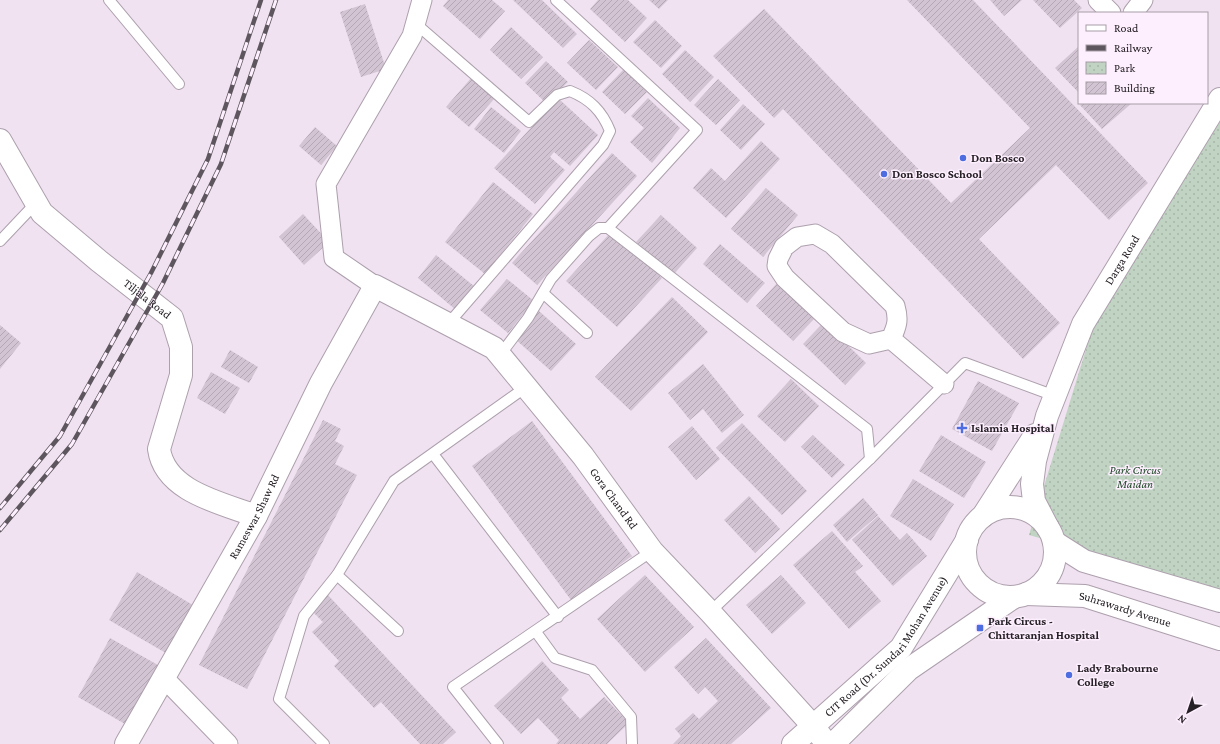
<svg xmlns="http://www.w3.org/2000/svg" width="1220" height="744" font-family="'Crimson Pro',serif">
	<defs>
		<pattern id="park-dots" width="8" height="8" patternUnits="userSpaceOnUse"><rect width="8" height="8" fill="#c1d3c3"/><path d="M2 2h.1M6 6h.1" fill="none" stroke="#a6b5a7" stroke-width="1.8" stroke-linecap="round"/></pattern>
		<pattern id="building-hatch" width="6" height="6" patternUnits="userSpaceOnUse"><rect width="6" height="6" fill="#d2c4d2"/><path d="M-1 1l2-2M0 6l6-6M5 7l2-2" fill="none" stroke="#b4a8b4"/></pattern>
	</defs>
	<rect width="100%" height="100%" fill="#f0e2f0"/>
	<path fill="url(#park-dots)" d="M 1220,117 L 1220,589 L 1029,535 L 1095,320 Z"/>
	<g fill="url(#building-hatch)">
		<path d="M 448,0 L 492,0 L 505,11 L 480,39 L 443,6 Z"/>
		<path d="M 513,0 L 542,0 L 577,34 L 563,48 Z"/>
		<path d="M 598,0 L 628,0 L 647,18 L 625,42 L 590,9 Z"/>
		<path d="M 649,0 L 668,0 L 659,9 Z"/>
		<path d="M 907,0 L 973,0 L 1148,183 L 1109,220 L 1056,165 L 979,239 L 1060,323 L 1023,359 L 783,109 L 774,118 L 713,56 L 764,9 L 951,203 L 1030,128 Z"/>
		<path d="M 990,0 L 1022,0 L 1004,16 Z"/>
		<path d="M 1033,0 L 1074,0 L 1082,8 L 1060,28 Z"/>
		<path d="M 365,4 L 386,69 L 361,77 L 340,12 Z"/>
		<path d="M 655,20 L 682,46 L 661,68 L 633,42 Z"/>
		<path d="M 511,27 L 543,57 L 521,79 L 490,50 Z"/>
		<path d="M 589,40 L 618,67 L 596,90 L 567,63 Z"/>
		<path d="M 1079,46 L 1079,93 L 1055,68 Z"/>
		<path d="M 685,50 L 714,77 L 690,102 L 662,74 Z"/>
		<path d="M 546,61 L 568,82 L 546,103 L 525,83 Z"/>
		<path d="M 624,69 L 647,92 L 625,114 L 602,92 Z"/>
		<path d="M 472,77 L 495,98 L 469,127 L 446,107 Z"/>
		<path d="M 718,79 L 740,100 L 716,125 L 694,105 Z"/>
		<path d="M 558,98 L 598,135 L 570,166 L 554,152 L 550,157 L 565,170 L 535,204 L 494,168 Z"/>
		<path d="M 648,98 L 680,128 L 652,163 L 630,142 L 644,128 L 631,116 Z"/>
		<path d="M 1083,103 L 1132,103 L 1102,129 L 1080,105 Z"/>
		<path d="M 743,104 L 765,124 L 741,150 L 720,130 Z"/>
		<path d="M 491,107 L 521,131 L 504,153 L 474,129 Z"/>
		<path d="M 315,127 L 337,146 L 321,165 L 299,146 Z"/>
		<path d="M 761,141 L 780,159 L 726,218 L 693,188 L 711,168 L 725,181 Z"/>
		<path d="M 612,153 L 637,176 L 537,285 L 512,263 Z"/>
		<path d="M 493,182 L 533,214 L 485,274 L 445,242 Z"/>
		<path d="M 766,188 L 798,215 L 763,257 L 731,229 Z"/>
		<path d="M 303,214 L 329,242 L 304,265 L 279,237 Z"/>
		<path d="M 661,215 L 697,248 L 673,275 L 636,242 Z"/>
		<path d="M 611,232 L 662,278 L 617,327 L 566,281 Z"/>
		<path d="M 720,244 L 765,283 L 747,303 L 703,264 Z"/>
		<path d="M 436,255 L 475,287 L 456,310 L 418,278 Z"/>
		<path d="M 507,279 L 534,301 L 508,333 L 480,310 Z"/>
		<path d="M 779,281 L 816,317 L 793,341 L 756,306 Z"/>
		<path d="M 672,297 L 708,332 L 631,411 L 595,377 Z"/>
		<path d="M 539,311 L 576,344 L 551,371 L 514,338 Z"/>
		<path d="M 824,322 L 866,363 L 845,385 L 803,344 Z"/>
		<path d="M 0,325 L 21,343 L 0,369 Z"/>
		<path d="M 230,350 L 258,367 L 249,383 L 221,367 Z"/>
		<path d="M 703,364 L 744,415 L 722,433 L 703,409 L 690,420 L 668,393 Z"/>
		<path d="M 211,372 L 240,388 L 225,414 L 197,398 Z"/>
		<path d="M 791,379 L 819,406 L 785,442 L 757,416 Z"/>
		<path d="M 978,381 L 1019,403 L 992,451 L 952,429 Z"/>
		<path d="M 323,420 L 341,429 L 335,441 L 344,446 L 335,464 L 357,475 L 247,689 L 199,665 Z"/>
		<path d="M 532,421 L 632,556 L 571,600 L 472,466 Z"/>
		<path d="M 742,423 L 807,491 L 782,515 L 716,448 Z"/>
		<path d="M 692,426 L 720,459 L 696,480 L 668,447 Z"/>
		<path d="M 813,435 L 845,465 L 832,478 L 801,447 Z"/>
		<path d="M 941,435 L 986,462 L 964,498 L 919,471 Z"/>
		<path d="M 913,479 L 954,504 L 931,541 L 890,516 Z"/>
		<path d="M 749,496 L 780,529 L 755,553 L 724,520 Z"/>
		<path d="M 863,498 L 878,515 L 847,542 L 833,525 Z"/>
		<path d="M 878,516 L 900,540 L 907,533 L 927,556 L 893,586 L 852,540 Z"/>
		<path d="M 832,531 L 863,566 L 855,572 L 881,601 L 849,629 L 793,565 Z"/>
		<path d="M 137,572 L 198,608 L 171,656 L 109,620 Z"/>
		<path d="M 645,575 L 694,627 L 645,672 L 597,619 Z"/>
		<path d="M 781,575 L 806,603 L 772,634 L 746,605 Z"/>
		<path d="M 327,594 L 456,732 L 443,744 L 420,744 L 381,702 L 374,708 L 334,666 L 339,661 L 312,632 L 323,622 L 311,610 Z"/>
		<path d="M 110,638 L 165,669 L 132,728 L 78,697 Z"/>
		<path d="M 706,638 L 771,708 L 731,744 L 673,744 L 681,736 L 675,729 L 693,713 L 699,719 L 718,701 L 705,687 L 698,694 L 674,667 Z"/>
		<path d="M 542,661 L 569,690 L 561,698 L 580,719 L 604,697 L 629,723 L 607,744 L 556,744 L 559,740 L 538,718 L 521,734 L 494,706 Z"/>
	</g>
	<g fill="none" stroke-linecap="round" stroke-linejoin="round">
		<defs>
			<g id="service">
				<path d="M 109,0 L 179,84"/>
				<path d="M 415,23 L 529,122 L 557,95 L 570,91 C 590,99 602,111 610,131 L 603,145 L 448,324"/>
				<path d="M 608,228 L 867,429 L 870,459"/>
				<path d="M 0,241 L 36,203"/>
				<path d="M 543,293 L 587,333"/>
				<path d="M 500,355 L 528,318 L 551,279 L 589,236 L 599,228 L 608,228 L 697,130 L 556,0"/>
				<path d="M 433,454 L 558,617"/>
				<path d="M 337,575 L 398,631"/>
				<path d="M 710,612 L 870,459 L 965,363 L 1055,396"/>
				<path d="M 536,632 L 555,658 L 592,670 L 631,717 L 632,744"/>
				<path d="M 324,744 L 279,699 L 304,616 L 337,575 L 394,481 L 526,387"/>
				<path d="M 498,744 L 453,687 L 652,551"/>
			</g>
			<g id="minor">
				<path d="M 1098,0 L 1111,13"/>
				<path d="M 1133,13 L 1143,0"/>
				<path d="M 375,286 L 334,258 L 326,184 L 412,36 L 422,0"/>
				<path d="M 891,339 C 897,326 899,320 895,306 L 832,244 L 815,234 L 797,237 L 784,247 L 778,259 L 777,266 L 785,278 L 843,332 L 869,344 L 891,339 L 944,384"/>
				<path d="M 164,678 L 228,744"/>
			</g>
			<g id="tertiary">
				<path id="s1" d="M 0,140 L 42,213 L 99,261 L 172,318 L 181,347 L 181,375 L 159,449 C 165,492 222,503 256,516"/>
				<path id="s2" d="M 126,744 L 256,516 L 321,383 L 375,286 L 494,348 L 583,456 L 652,551 L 710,612 L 813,726 L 827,744"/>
			</g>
			<g id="secondary">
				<circle cx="1010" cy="552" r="45"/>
				<path d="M 983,516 L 1035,435"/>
				<path id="s3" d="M 1048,528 L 1034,501 L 1032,484 L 1035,461 L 1047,416 L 1083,324 L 1220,99"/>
				<path d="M 1054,542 L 1084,561 L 1220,601"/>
				<path id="s4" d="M 1026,594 L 1085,596 L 1220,639"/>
				<path id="s5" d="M 793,744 L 901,648 L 967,540"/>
				<path d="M 833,744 L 909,669 L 1014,597"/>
			</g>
		</defs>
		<use href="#service" stroke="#ada0ad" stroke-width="12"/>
		<use href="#minor" stroke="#ada0ad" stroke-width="21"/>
		<use href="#tertiary" stroke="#ada0ad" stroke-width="24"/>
		<use href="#secondary" stroke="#ada0ad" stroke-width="24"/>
		<use href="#service" stroke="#fff" stroke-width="10"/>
		<use href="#minor" stroke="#fff" stroke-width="19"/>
		<use href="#tertiary" stroke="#fff" stroke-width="22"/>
		<use href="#secondary" stroke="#fff" stroke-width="22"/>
		<defs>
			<g id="rail">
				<path d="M 0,508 L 60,436 L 151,273 L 208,159 L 261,0"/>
				<path d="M 0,530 L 72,444 L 163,283 L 221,164 L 276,0"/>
			</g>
		</defs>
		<use href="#rail" stroke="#5e565e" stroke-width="4.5"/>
		<use href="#rail" stroke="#fdeffe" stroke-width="3" stroke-dasharray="9" stroke-linecap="butt"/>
	</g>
	<g fill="#4e6de1" stroke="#fdeffe" stroke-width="1.5">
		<circle cx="963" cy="158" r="4"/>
		<circle cx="884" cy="174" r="4"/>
		<path d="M960 422h4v4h4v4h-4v4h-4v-4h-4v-4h4z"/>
		<rect x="976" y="624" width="8" height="8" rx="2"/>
		<circle cx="1069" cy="675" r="4"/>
	</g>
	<g text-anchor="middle" stroke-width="3" stroke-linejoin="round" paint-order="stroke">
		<g font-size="12" font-weight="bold" fill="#262126" stroke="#fdeffe" text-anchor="start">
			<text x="971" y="162">Don Bosco</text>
			<text x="892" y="178">Don Bosco School</text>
			<text x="971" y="432">Islamia Hospital</text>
			<text x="988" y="625">Park Circus -<tspan x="988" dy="14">Chittaranjan Hospital</tspan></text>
			<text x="1077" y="672">Lady Brabourne<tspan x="1077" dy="14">College</tspan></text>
		</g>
		<g font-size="12" fill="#262126" stroke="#fdeffe">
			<text dy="4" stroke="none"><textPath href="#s3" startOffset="291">Darga Road</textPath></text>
			<text dy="4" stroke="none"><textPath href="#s1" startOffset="220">Tiljala Road</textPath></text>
			<text dy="4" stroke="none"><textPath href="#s2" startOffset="848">Gora Chand Rd</textPath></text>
			<text dy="4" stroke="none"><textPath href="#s2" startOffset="261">Rameswar Shaw Rd</textPath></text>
			<text dy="4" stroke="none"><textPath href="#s4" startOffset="101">Suhrawardy Avenue</textPath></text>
			<text dy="4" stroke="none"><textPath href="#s5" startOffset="136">CIT Road (Dr. Sundari Mohan Avenue)</textPath></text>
		</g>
		<g font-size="12" font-style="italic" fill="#1f4828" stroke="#fdeffe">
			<text x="1135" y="474">Park Circus<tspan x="1135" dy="14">Maidan</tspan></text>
		</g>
	</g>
	<rect x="1078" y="12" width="130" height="92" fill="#fdeffe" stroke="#a79da8"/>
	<rect x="1086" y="25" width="20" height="6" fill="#ffffff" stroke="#a79da8"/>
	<text x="1114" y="32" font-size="12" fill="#262126">Road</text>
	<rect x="1086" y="45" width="20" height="6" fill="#5e565e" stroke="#a79da8"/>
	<text x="1114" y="52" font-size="12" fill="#262126">Railway</text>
	<rect x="1086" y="62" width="20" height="12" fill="url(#park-dots)" stroke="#a79da8"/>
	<text x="1114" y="72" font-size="12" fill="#262126">Park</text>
	<rect x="1086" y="82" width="20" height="12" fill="url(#building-hatch)" stroke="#a79da8"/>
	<text x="1114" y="92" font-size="12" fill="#262126">Building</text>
	<g transform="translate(1188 712) rotate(220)" stroke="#fdeffe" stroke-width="3" paint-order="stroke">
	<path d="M0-3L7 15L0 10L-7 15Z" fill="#262126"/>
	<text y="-6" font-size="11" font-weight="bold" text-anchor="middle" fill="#262126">N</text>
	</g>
</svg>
